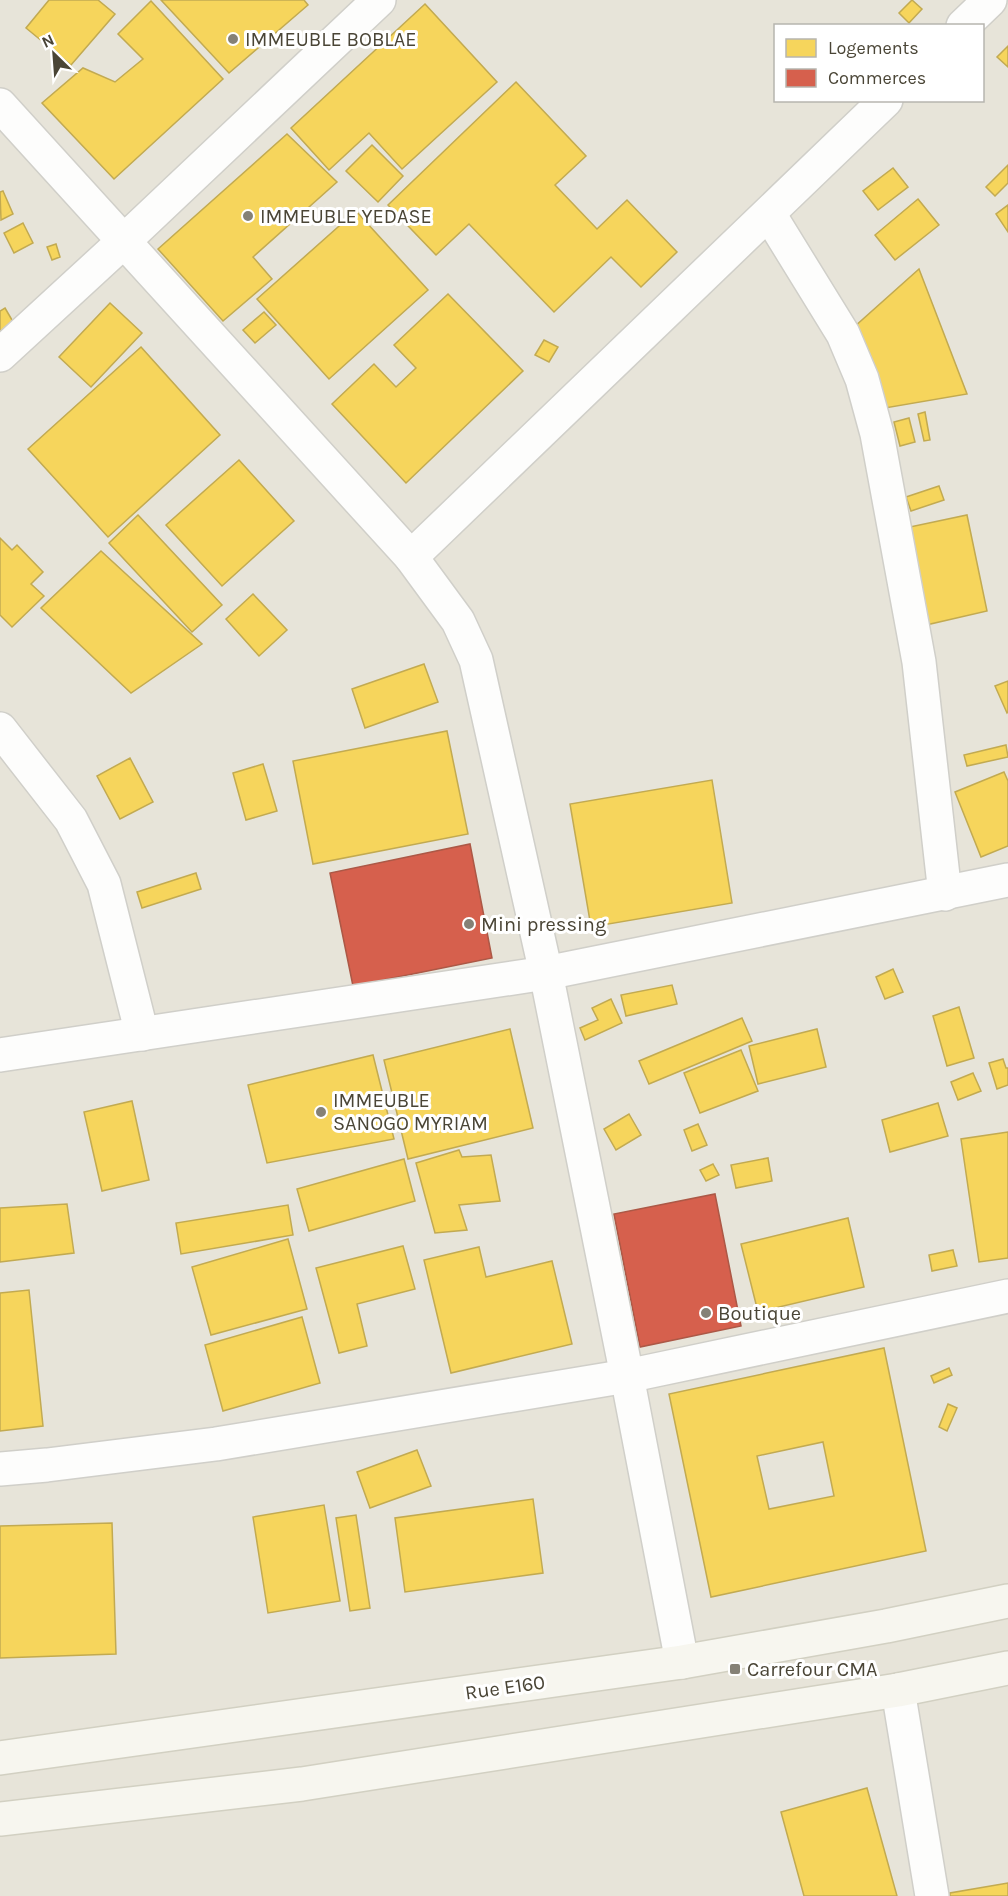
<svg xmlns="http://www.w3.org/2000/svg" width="1008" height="1896" font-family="Karla,sans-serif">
	<rect width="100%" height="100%" fill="#f2f1ec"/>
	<path fill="#e7e4d9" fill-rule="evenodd" d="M 0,0 L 1008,0 L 1008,1896 L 0,1896 ZM 776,26 L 982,26 L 982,100 L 776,100 Z"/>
	<g fill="#f6d55c" stroke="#c2aa51" stroke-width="1.5" fill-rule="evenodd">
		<path d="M 49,0 L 98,0 L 115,14 L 71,65 L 26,28 Z"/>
		<path d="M 161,0 L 304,0 L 308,5 L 229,73 Z"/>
		<path d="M 912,0 L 922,9 L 909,23 L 899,13 Z"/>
		<path d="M 151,1 L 223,79 L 114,179 L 42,103 L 83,68 L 115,82 L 143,59 L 118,34 Z"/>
		<path d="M 425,4 L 497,82 L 402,169 L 369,133 L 329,170 L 291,128 Z"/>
		<path d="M 1008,46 L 1008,67 L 997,57 Z"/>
		<path d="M 516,82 L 586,156 L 555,185 L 597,229 L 627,200 L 677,252 L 641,287 L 611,257 L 554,312 L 469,224 L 436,255 L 388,205 Z"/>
		<path d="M 287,134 L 337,182 L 253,257 L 272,279 L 223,321 L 158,249 Z"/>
		<path d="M 372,145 L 403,176 L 378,202 L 346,171 Z"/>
		<path d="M 1008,165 L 1008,183 L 995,196 L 986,187 Z"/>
		<path d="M 893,168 L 908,187 L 878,210 L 863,191 Z"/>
		<path d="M 3,191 L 13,214 L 1,220 L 0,192 Z"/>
		<path d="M 918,199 L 939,225 L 895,260 L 875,235 Z"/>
		<path d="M 1008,205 L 1008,232 L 996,214 Z"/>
		<path d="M 356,211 L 428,290 L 329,379 L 257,299 Z"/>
		<path d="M 23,223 L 33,243 L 14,253 L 4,233 Z"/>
		<path d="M 56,244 L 60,257 L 52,260 L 47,247 Z"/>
		<path d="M 919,269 L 967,394 L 885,408 L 853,328 Z"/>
		<path d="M 448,294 L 523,371 L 406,483 L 332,404 L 374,364 L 396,387 L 416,368 L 394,345 Z"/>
		<path d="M 110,303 L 142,333 L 91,387 L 59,357 Z"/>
		<path d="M 5,308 L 19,332 L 0,343 L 0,311 Z"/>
		<path d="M 264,312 L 276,325 L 255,343 L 243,330 Z"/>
		<path d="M 544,340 L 558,347 L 549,362 L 535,355 Z"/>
		<path d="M 141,347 L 220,435 L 108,537 L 28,449 Z"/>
		<path d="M 925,412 L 930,440 L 924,441 L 918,414 Z"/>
		<path d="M 909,418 L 915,442 L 900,446 L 894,422 Z"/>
		<path d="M 239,460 L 294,521 L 222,586 L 166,525 Z"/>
		<path d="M 939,486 L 944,500 L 911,511 L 906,497 Z"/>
		<path d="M 138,515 L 222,605 L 192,632 L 109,543 Z"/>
		<path d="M 967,515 L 987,611 L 926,625 L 905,528 Z"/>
		<path d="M 0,538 L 12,550 L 17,545 L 43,572 L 31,584 L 44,596 L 12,627 L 0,615 Z"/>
		<path d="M 101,551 L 202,644 L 131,693 L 41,608 Z"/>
		<path d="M 253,594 L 287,630 L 259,656 L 226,619 Z"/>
		<path d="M 424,664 L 438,702 L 365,728 L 352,689 Z"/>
		<path d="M 1008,681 L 1008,712 L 1007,713 L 995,686 Z"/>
		<path d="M 447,731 L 468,834 L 313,864 L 293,761 Z"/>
		<path d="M 1006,745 L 1008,757 L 967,766 L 964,755 Z"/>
		<path d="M 130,758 L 153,802 L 120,819 L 97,776 Z"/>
		<path d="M 263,764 L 277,811 L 246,820 L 233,773 Z"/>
		<path d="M 1004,772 L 1008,781 L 1008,846 L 981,857 L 955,792 Z"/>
		<path d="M 712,780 L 732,903 L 591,927 L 570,804 Z"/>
		<path d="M 196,873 L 201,889 L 142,908 L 137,892 Z"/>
		<path d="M 893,969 L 903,992 L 885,999 L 876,977 Z"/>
		<path d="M 672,985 L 677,1004 L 626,1016 L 621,995 Z"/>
		<path d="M 611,999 L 622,1023 L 585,1040 L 580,1028 L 598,1020 L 592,1008 Z"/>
		<path d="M 959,1007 L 974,1058 L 947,1066 L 933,1016 Z"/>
		<path d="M 742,1018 L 752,1041 L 649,1084 L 639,1061 Z"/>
		<path d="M 510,1029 L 533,1128 L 408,1159 L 384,1060 Z"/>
		<path d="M 817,1029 L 826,1067 L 758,1084 L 749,1046 Z"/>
		<path d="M 741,1050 L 758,1091 L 700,1113 L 684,1073 Z"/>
		<path d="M 373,1055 L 394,1139 L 267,1163 L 248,1085 Z"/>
		<path d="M 1003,1059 L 1006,1068 L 1008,1068 L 1008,1085 L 997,1089 L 989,1063 Z"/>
		<path d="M 973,1073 L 981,1091 L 958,1100 L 951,1082 Z"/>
		<path d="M 132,1101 L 149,1180 L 102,1191 L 84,1112 Z"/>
		<path d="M 938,1103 L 948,1136 L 890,1152 L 882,1120 Z"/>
		<path d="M 629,1114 L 641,1135 L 616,1150 L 604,1129 Z"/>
		<path d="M 698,1124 L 707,1145 L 692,1151 L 684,1130 Z"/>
		<path d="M 1008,1132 L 1008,1258 L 979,1262 L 961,1139 Z"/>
		<path d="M 459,1150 L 462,1157 L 491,1155 L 500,1201 L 459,1205 L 467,1230 L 435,1233 L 416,1163 Z"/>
		<path d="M 768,1158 L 772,1181 L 736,1188 L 731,1165 Z"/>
		<path d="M 404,1159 L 415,1201 L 309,1231 L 297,1189 Z"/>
		<path d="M 713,1164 L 719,1175 L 706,1181 L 700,1170 Z"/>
		<path d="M 67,1204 L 74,1253 L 0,1262 L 0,1208 Z"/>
		<path d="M 288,1205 L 293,1235 L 181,1254 L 176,1223 Z"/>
		<path d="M 848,1218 L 864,1287 L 758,1312 L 741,1244 Z"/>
		<path d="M 288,1239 L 307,1309 L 211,1335 L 192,1267 Z"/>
		<path d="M 403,1246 L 415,1289 L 357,1304 L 367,1346 L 339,1353 L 316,1268 Z"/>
		<path d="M 479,1247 L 486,1277 L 552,1261 L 572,1344 L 451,1373 L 424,1260 Z"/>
		<path d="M 953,1250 L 957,1266 L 932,1271 L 929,1255 Z"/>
		<path d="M 29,1290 L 43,1426 L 0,1431 L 0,1293 Z"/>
		<path d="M 302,1317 L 320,1383 L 223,1411 L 205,1345 Z"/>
		<path d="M 884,1348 L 926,1551 L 711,1597 L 669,1394 ZM 823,1442 L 834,1496 L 769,1509 L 757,1456 Z"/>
		<path d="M 949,1368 L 952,1375 L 934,1383 L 931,1376 Z"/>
		<path d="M 948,1404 L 957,1408 L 947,1431 L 939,1427 Z"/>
		<path d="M 417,1450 L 431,1486 L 370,1508 L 357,1472 Z"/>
		<path d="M 533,1499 L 543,1573 L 405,1592 L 395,1518 Z"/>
		<path d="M 324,1505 L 340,1601 L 268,1613 L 253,1517 Z"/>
		<path d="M 356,1515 L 370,1608 L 350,1611 L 336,1518 Z"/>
		<path d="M 112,1523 L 116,1654 L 0,1658 L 0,1526 Z"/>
		<path d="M 867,1788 L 897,1896 L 804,1896 L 781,1812 Z"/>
		<path d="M 1008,1883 L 1008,1896 L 950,1896 L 950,1893 Z"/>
	</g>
	<g fill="#d6604d" stroke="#ac5846" stroke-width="1.5">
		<path d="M 470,844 L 492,958 L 353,986 L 330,873 Z"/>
		<path d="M 715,1194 L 741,1326 L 640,1347 L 614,1214 Z"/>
	</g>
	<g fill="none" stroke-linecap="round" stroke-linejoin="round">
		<defs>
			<g id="street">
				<path d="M 963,26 L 990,0"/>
				<path d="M 0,105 L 411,557 L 458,621 L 476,660 L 546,973 L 627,1376 L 682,1662"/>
				<path d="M 769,214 L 843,334 L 862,379 L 877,434 L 919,662 L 945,894"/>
				<path d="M 0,355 L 124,241 L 379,0"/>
				<path d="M 411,557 L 886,100"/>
				<path d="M 0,729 L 71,820 L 104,884 L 142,1034"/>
				<path d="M 0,1055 L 546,973 L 1008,880"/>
				<path d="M 0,1469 L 47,1465 L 216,1444 L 627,1376 L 1008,1296"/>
				<path d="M 898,1690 L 932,1896"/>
			</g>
			<g id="secondary">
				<path d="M 0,1758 L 682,1662 L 886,1626 L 1008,1601"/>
				<path d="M 0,1819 L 302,1784 L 898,1690 L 1008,1668"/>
			</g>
		</defs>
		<use href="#street" stroke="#d0cfc9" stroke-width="36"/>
		<use href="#secondary" stroke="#d2d0c2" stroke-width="36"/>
		<use href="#street" stroke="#fdfdfc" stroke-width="33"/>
		<use href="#secondary" stroke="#f7f6ef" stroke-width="33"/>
	</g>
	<g fill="#858176" stroke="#fff" stroke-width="2">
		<circle cx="233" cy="39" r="6"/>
		<circle cx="248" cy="216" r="6"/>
		<circle cx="469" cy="924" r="6"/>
		<circle cx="321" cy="1112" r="6"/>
		<circle cx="706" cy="1313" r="6"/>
		<rect x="729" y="1663" width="12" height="12" rx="3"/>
	</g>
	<g text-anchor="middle" stroke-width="6" stroke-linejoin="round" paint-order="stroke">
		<g font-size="20" fill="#4a4536" stroke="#fff" text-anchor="start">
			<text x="245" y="46">IMMEUBLE BOBLAE</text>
			<text x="260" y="223">IMMEUBLE YEDASE</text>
			<text x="481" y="931">Mini pressing</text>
			<text x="333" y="1107">IMMEUBLE<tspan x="333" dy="23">SANOGO MYRIAM</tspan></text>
			<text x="718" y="1320">Boutique</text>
			<text x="747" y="1676">Carrefour CMA</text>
		</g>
		<g font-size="20" fill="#4a4536" stroke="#fff">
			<text transform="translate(505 1687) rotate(-8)" y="7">Rue E160</text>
		</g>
	</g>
	<rect x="774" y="24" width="210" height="78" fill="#ffffff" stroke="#b7b5af" stroke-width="1.5"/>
	<rect x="786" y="39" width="30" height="18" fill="#f6d55c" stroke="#b7b5af" stroke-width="1.5"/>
	<text x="828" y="54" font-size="18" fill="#4a4536">Logements</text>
	<rect x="786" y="69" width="30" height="18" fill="#d6604d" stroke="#b7b5af" stroke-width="1.5"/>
	<text x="828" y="84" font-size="18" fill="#4a4536">Commerces</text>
	<g transform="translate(54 54) rotate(335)" stroke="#ffffff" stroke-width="4.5" paint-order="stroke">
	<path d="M0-4.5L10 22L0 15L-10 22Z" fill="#4a4536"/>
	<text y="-9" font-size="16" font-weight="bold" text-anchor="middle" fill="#4a4536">N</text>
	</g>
</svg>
